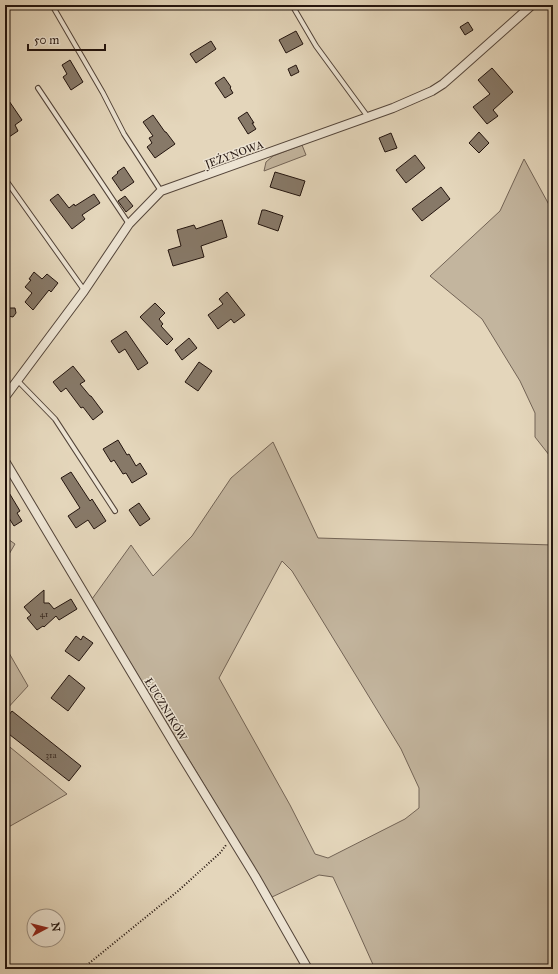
<svg xmlns="http://www.w3.org/2000/svg" width="558" height="974" font-family="'IM FELL Great Primer',serif">
	<rect width="100%" height="100%" fill="#e4d6bb"/>
	<filter id="stains"><feTurbulence type="fractalNoise" baseFrequency=".005" numOctaves="4"/><feColorMatrix values="0 0 0 0 .2 0 0 0 0 .09 0 0 0 0 .02 0 0 0 .5 -.17"/></filter>
	<radialGradient id="worn" r=".72"><stop offset=".6" stop-color="#630" stop-opacity="0"/><stop offset="1" stop-color="#630" stop-opacity=".3"/></radialGradient>
	<g fill="#c3b59e" stroke="#736456" fill-rule="evenodd">
		<path d="M 302,145 L 306,155 L 264,171 L 266,162 L 273,156 Z"/>
		<path d="M 524,159 L 553,212 L 553,460 L 535,437 L 535,413 L 520,381 L 482,319 L 430,276 L 500,211 Z"/>
		<path d="M 273,442 L 318,538 L 553,545 L 553,969 L 375,969 L 353,920 L 333,877 L 319,875 L 272,897 L 153,700 L 92,599 L 131,545 L 153,576 L 192,536 L 231,478 ZM 282,561 L 292,571 L 401,749 L 419,788 L 419,808 L 405,819 L 328,858 L 315,854 L 290,805 L 219,678 Z"/>
		<path d="M 5,537 L 15,544 L 5,561 Z"/>
		<path d="M 5,646 L 28,686 L 5,711 Z"/>
		<path d="M 5,743 L 67,794 L 5,829 Z"/>
	</g>
	<g fill="#877968" stroke="#23140e">
		<path d="M 468,22 L 473,30 L 465,35 L 460,27 Z"/>
		<path d="M 296,31 L 303,44 L 286,53 L 279,40 Z"/>
		<path d="M 211,41 L 216,49 L 196,63 L 190,54 Z"/>
		<path d="M 70,60 L 83,82 L 71,90 L 63,77 L 67,74 L 62,65 Z"/>
		<path d="M 296,65 L 299,72 L 291,76 L 288,69 Z"/>
		<path d="M 492,68 L 513,92 L 493,110 L 498,116 L 487,124 L 473,107 L 490,94 L 478,80 Z"/>
		<path d="M 224,77 L 231,87 L 230,88 L 233,93 L 225,98 L 215,83 Z"/>
		<path d="M 5,95 L 22,120 L 15,125 L 18,131 L 9,137 L 5,130 Z"/>
		<path d="M 247,112 L 254,123 L 252,123 L 256,129 L 248,134 L 238,118 Z"/>
		<path d="M 153,115 L 165,132 L 166,132 L 175,144 L 155,158 L 147,147 L 152,143 L 149,138 L 153,136 L 143,122 Z"/>
		<path d="M 479,132 L 489,143 L 479,153 L 469,143 Z"/>
		<path d="M 391,133 L 397,148 L 385,152 L 379,138 Z"/>
		<path d="M 415,155 L 425,168 L 406,183 L 396,170 Z"/>
		<path d="M 124,167 L 134,182 L 121,191 L 112,178 L 118,173 L 117,172 Z"/>
		<path d="M 275,172 L 305,181 L 300,196 L 270,187 Z"/>
		<path d="M 441,187 L 450,199 L 422,221 L 412,209 Z"/>
		<path d="M 58,194 L 69,208 L 74,204 L 75,206 L 94,194 L 100,203 L 82,215 L 85,219 L 72,229 L 50,200 Z"/>
		<path d="M 125,196 L 133,206 L 126,212 L 118,201 Z"/>
		<path d="M 262,210 L 265,210 L 283,216 L 278,231 L 258,224 Z"/>
		<path d="M 222,220 L 227,237 L 201,246 L 204,257 L 173,266 L 168,250 L 181,246 L 177,230 L 194,225 L 196,229 Z"/>
		<path d="M 34,272 L 42,279 L 47,274 L 58,283 L 51,292 L 49,290 L 33,310 L 25,302 L 32,293 L 25,287 L 31,280 L 29,279 Z"/>
		<path d="M 227,292 L 245,315 L 234,323 L 231,319 L 218,329 L 208,315 L 223,304 L 219,299 Z"/>
		<path d="M 155,303 L 165,313 L 159,319 L 163,324 L 161,326 L 173,339 L 167,345 L 140,317 Z"/>
		<path d="M 10,308 L 15,308 L 16,313 L 13,317 L 8,316 L 6,311 Z"/>
		<path d="M 126,331 L 148,363 L 138,370 L 125,349 L 119,353 L 111,341 Z"/>
		<path d="M 189,338 L 197,348 L 182,360 L 175,350 Z"/>
		<path d="M 199,362 L 212,371 L 198,391 L 185,382 Z"/>
		<path d="M 73,366 L 85,381 L 80,384 L 90,396 L 91,396 L 103,412 L 93,420 L 83,407 L 81,408 L 66,388 L 61,392 L 53,382 Z"/>
		<path d="M 118,440 L 127,455 L 129,454 L 136,466 L 140,463 L 147,474 L 132,483 L 126,473 L 123,474 L 114,460 L 111,462 L 103,449 Z"/>
		<path d="M 71,472 L 90,501 L 92,499 L 106,521 L 94,529 L 88,520 L 76,528 L 68,516 L 80,508 L 61,478 Z"/>
		<path d="M 5,486 L 20,511 L 17,513 L 22,521 L 14,526 L 5,512 Z"/>
		<path d="M 139,503 L 150,519 L 140,526 L 129,510 Z"/>
		<path d="M 44,590 L 44,603 L 49,603 L 54,609 L 71,599 L 77,609 L 59,620 L 56,616 L 44,627 L 43,626 L 37,630 L 27,618 L 31,615 L 24,607 Z"/>
		<path d="M 76,636 L 81,640 L 83,636 L 93,643 L 79,661 L 65,651 Z"/>
		<path d="M 69,675 L 85,688 L 68,711 L 51,698 Z"/>
		<path d="M 12,711 L 81,766 L 69,781 L 5,731 L 5,720 Z"/>
	</g>
	<g fill="none" stroke-linecap="round" stroke-linejoin="round">
		<defs>
			<g id="service">
				<path d="M 52,5 L 103,93 L 124,134 L 161,191"/>
				<path d="M 292,5 L 316,46 L 368,117"/>
				<path d="M 38,88 L 129,224"/>
				<path d="M 5,179 L 84,290"/>
				<path d="M 18,381 L 55,419 L 115,511"/>
			</g>
			<g id="minor">
				<path d="M 5,397 L 84,291 L 129,224 L 161,191 L 393,108 L 432,91 L 443,84 L 459,70 L 532,5"/>
				<path d="M 5,461 L 176,747 L 255,876 L 308,969"/>
			</g>
		</defs>
		<use href="#service" stroke="#534439" stroke-width="6"/>
		<use href="#minor" stroke="#534439" stroke-width="10"/>
		<path stroke="#23140e" stroke-width="2" stroke-dasharray="1 2" stroke-linecap="butt" d="M 82,969 L 178,891 L 220,853 L 226,845"/>
		<use href="#service" stroke="#ede4d3" stroke-width="4"/>
		<use href="#minor" stroke="#ede4d3" stroke-width="8"/>
	</g>
	<g text-anchor="middle" stroke-width="3" stroke-linejoin="round" paint-order="stroke">
		<g font-size="9" fill="#3c2d24">
			<text x="44" y="617">41</text>
			<text x="51" y="758">31a</text>
		</g>
		<g font-size="11" fill="#23140e" stroke="#ede4d3">
			<text transform="translate(234 154) rotate(-20)" y="4">JEŻYNOWA</text>
			<text transform="translate(166 709) rotate(59)" y="4">ŁUCZNIKÓW</text>
		</g>
	</g>
	<rect width="558" height="974" fill="none" stroke="#e4d6bb" stroke-width="20"/>
	<rect x="6" y="6" width="546" height="962" fill="none" stroke="#23140e" stroke-width="2"/>
	<rect x="10" y="10" width="538" height="954" fill="none" stroke="#23140e"/>
	<g transform="translate(46 928) rotate(83)"><circle r="19" fill="#ede4d3" stroke="#9c9184"/>
	<path d="M0-3L7 15L0 10L-7 15Z" fill="#8f2418"/>
	<text y="-6" font-size="11" font-weight="bold" text-anchor="middle" fill="#23140e">N</text>
	</g>
	<path d="M28 44v6h77v-6" fill="none" stroke="#23140e" stroke-width="2"/>
	<text x="34" y="44" font-size="12" fill="#23140e" stroke="#ede4d3" stroke-width="3" paint-order="stroke">50 m</text>
	<rect width="100%" height="100%" filter="url(#stains)"/>
	<rect width="100%" height="100%" fill="url(#worn)"/>
</svg>
